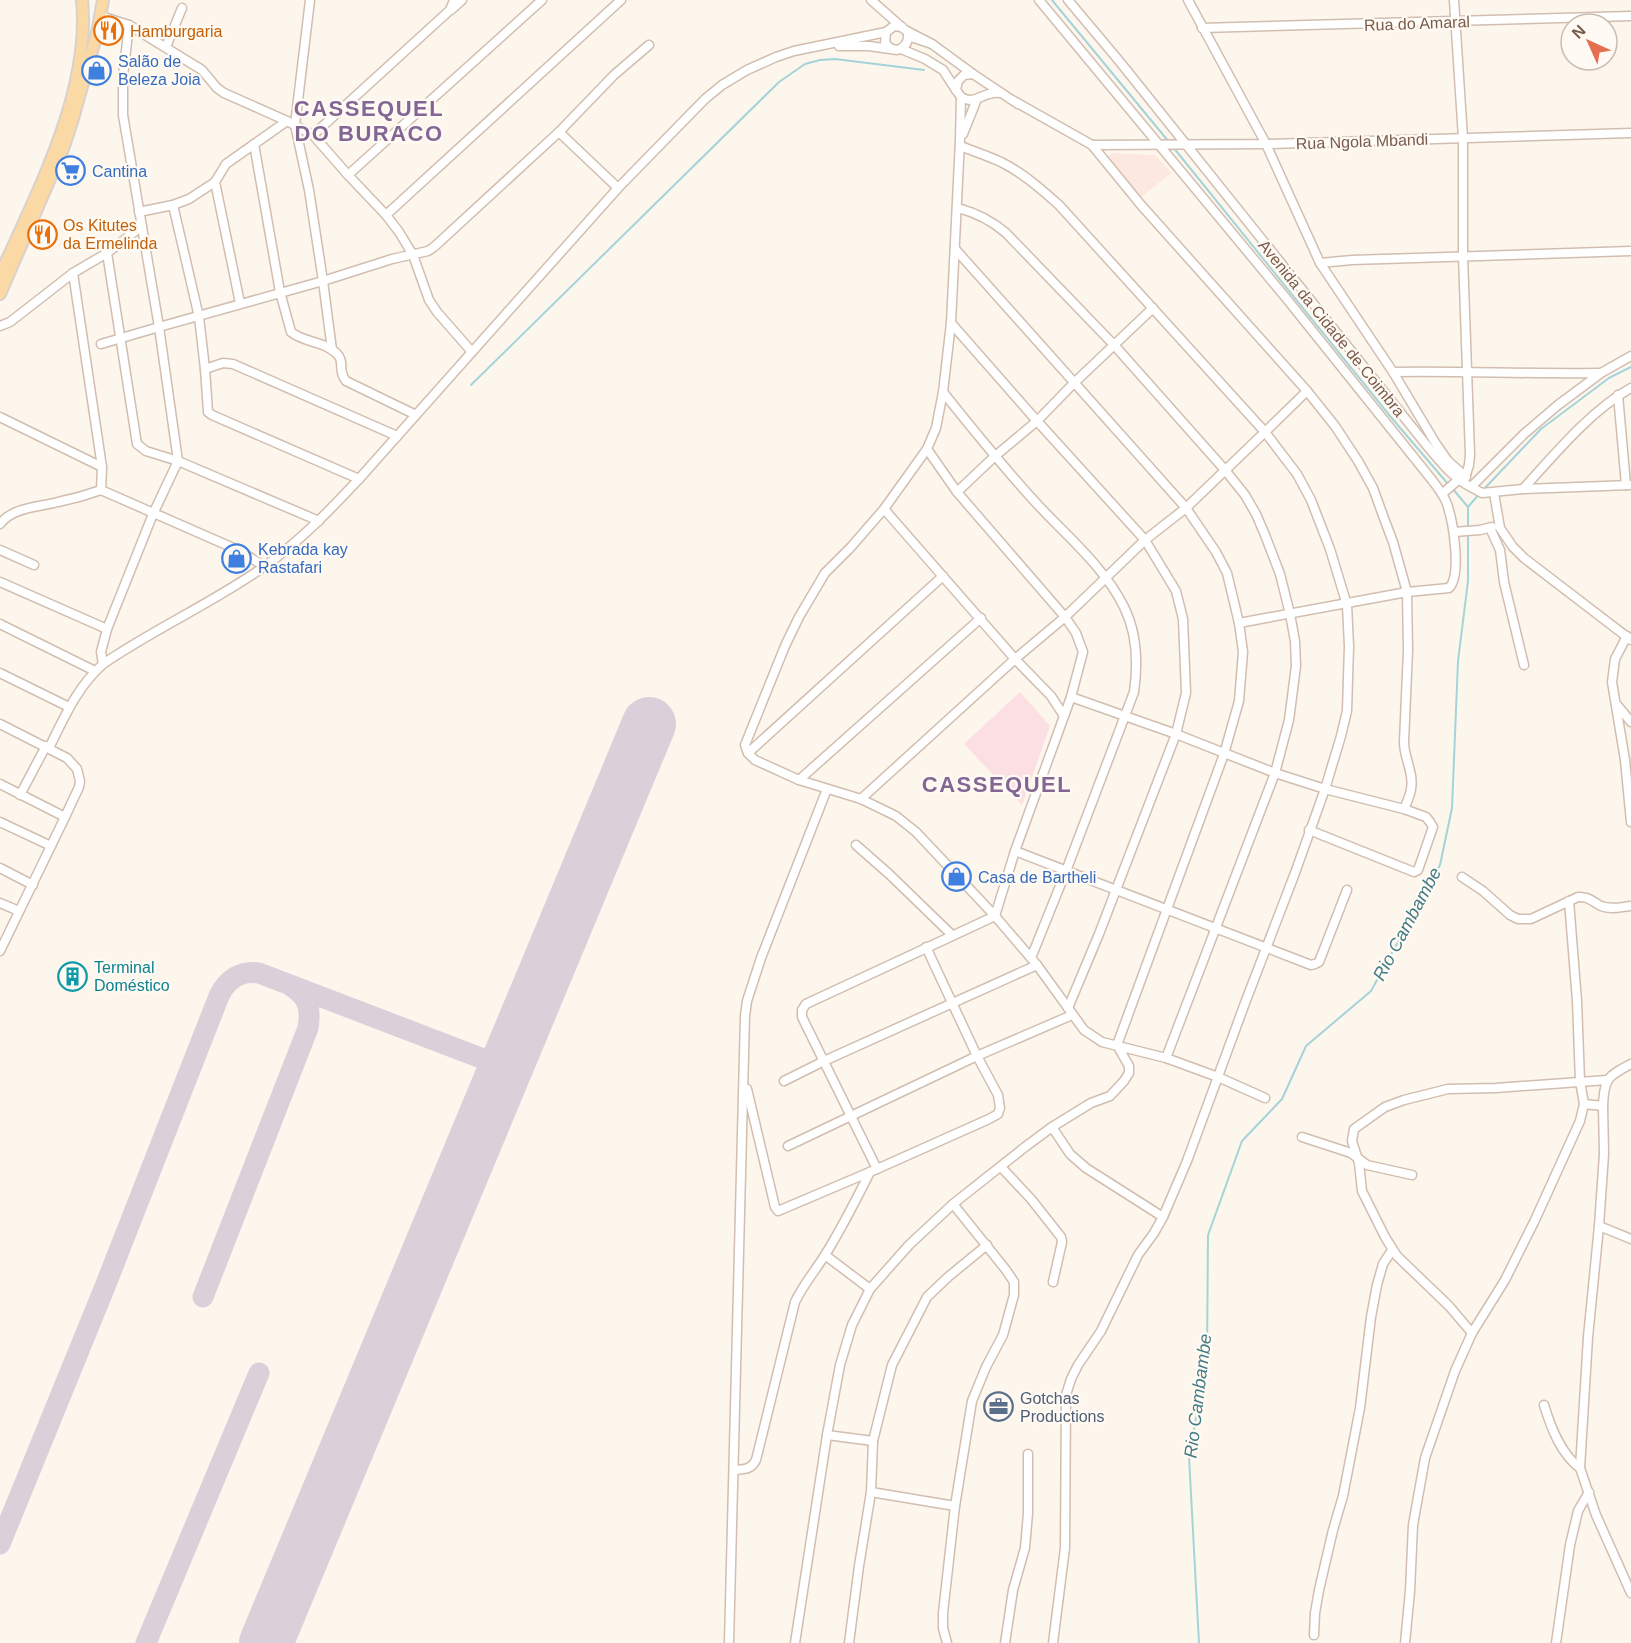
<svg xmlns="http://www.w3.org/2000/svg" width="1631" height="1643" font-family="Helvetica,sans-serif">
	<rect width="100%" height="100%" fill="#fdf6ec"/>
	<path fill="#fde8e0" d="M 1112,153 L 1155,155 L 1171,173 L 1140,198 L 1107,158 Z"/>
	<path fill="#fbdfe3" d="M 1020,692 L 1050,726 L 1022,805 L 964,744 Z"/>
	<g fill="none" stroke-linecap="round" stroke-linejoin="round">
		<g stroke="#a5d3da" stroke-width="2">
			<path d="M 1052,0 L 1169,142"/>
			<path d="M 1173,147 L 1390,416 L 1448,484"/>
			<path d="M 471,385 L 779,82 L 805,64 L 820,60 L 835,59 L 924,70"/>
			<path d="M 1452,488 L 1468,507"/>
			<path d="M 1484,489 L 1541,429 L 1609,378 L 1631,367"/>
			<path d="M 1468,507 L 1468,528"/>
			<path d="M 1468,507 L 1480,493"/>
			<path d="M 1199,1643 L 1189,1457 L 1207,1356 L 1208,1235 L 1242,1141 L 1282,1099 L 1306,1046 L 1371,991 L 1440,865 L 1452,808 L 1458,661 L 1468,581 L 1468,533"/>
		</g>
		<g stroke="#dbcfda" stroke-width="21">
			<path d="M 203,1297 L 308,1028 C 311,1009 309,997 291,986"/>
			<path d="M 0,1544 L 104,1289 L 219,996 C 227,979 241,970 259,973 L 507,1068"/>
			<path d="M 146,1643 L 259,1373"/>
		</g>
		<path stroke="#dbcfda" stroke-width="54" d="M 266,1643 L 649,724"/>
		<defs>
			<g id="minor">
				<path d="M 310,0 L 295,125 L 309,190 L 323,281 L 332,350"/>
				<path d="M 1039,0 L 1286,298 L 1432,480 C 1438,488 1444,495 1447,504 C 1453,521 1462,575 1449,588 L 1407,592 L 1239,623"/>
				<path d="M 1068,0 L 1120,62 L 1428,447 C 1441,462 1453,478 1471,487 L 1524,434 L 1558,405 L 1601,373 L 1631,356"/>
				<path d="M 1188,0 L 1266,144 L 1320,263 L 1393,372 L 1436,444 L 1448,461 L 1466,477"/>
				<path d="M 1454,0 L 1463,138 L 1463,256 L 1470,455 L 1469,465 L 1464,481"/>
				<path d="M 451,10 L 462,0"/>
				<path d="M 101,16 L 129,25 L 202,70 L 217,88 L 224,93 L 287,121"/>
				<path d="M 1202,28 L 1631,16"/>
				<path d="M 932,44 L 973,74"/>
				<path d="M 839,46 L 869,46 L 897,50 C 904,48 908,44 908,36 L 932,44 L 905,30 L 871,0"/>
				<path d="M 166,47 L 182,8"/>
				<path d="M 893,49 L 890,48 L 885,43 L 886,32 L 894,26 L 902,27"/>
				<path d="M 901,49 L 925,59 L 943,70 L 956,90"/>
				<path d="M 961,97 C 975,106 983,91 1000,93"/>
				<path d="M 1014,101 L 1092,145 L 1141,205 L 1307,391 L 1335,426 L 1358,461 L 1373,488 L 1385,521 L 1393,542 L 1407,592 L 1408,650 L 1404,742 C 1404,753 1408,761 1410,771 C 1414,785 1410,796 1404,809"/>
				<path d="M 1018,104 L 973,74 L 964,75 L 958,81 L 956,90 L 961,97 L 960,140 L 951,323 L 943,392 L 936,428 L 927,449 L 884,509 L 851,547 L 825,573 L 799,617 L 785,646 L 745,745 L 748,753 L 755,760 L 799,780 L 861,799 L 896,816 L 916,832 L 995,916 L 1037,965 L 1084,1030 L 1102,1042 L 1166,1058 L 1218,1077 L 1265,1098"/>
				<path d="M 559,132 L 618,188"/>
				<path d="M 963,134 L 977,99"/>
				<path d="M 254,144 L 280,292 L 291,332 C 304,343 326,341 338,355 C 345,363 337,370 346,381 L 416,415"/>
				<path d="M 1092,145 L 1266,144 L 1631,133"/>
				<path d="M 960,146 C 973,151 988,156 1001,162 C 1023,173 1041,189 1059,205 L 1265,432 L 1297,474 L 1311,500 L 1330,549 L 1347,605 L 1349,646 L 1347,711 L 1341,736 L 1325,789 L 1295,873 L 1245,1003 L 1187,1161 L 1163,1217 L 1154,1233 L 1138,1255 L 1101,1331 L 1078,1365 L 1071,1379 L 1066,1395 L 1065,1548 L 1053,1643"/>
				<path d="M 348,175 L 313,135 L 450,10 L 454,0"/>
				<path d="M 215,182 L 240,303"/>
				<path d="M 173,205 L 199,317 L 205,369 L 208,412 L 212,415 L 359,479"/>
				<path d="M 958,208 C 977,213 991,220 1006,233 L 1115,346 L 1225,470 L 1245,495 L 1256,514 L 1265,535 L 1280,574 L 1290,614 L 1295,641 L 1296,666 L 1289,720 L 1275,773 L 1166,1058"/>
				<path d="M 139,212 L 173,205 L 189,199 L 215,182 L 226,164 L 287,121 L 313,135"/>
				<path d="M 386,215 L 348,175 L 542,0"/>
				<path d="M 107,253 L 137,444 L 146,451 L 178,461 L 319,521"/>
				<path d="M 1320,263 L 1352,260 L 1631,251"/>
				<path d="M 73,273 L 102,467 L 101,490"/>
				<path d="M 951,323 L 1037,421 L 1145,540 L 1176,591 L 1183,619 L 1186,693 L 1176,734 L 1099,934 L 1068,1008"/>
				<path d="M 0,326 L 10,322 L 73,273 L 107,253 L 142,226"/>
				<path d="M 101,344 L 159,327 L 123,115 L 123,76 L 129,25"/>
				<path d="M 472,352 L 437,312 L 429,300 L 413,255 L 399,232 L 386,215 L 621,0"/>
				<path d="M 205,369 L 223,363 L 233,364 L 397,436"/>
				<path d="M 1393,372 C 1462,371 1531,374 1599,373"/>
				<path d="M 943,392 C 974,431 1005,469 1038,505 C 1067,536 1105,568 1124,607 C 1137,633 1138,664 1134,692 L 1066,871 L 1031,958"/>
				<path d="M 1618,395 L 1626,485"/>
				<path d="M 0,417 L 102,467"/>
				<path d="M 1471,487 L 1482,493 L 1523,489 L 1631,485"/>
				<path d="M 1523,489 C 1554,455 1591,410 1631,388"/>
				<path d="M 957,492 L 994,457 L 1037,421 L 1074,383 L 1153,308"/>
				<path d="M 1494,493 L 1500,528 L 1513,547 L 1524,558 L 1631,640"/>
				<path d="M 1442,494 L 1458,480"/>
				<path d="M 884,509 L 1015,659 L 1051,696 L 1064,716"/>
				<path d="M 0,524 C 13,507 39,507 58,502 C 73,499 87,495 101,490 L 238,550 L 264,566"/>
				<path d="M 1490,528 L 1500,550 L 1504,582 L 1524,665"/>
				<path d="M 1454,532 L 1480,530 L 1492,527"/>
				<path d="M 0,550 L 34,565"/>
				<path d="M 0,582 L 107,629"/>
				<path d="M 0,624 L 95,671"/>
				<path d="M 1627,636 L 1615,659 L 1612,682 L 1625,760 L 1631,822"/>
				<path d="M 103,664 L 101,652 L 107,629 L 153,514 L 178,461 L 159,327 L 323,281 L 392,259 L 428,251 L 434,247 L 559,132 L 614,75 L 649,45"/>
				<path d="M 0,673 L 69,707"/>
				<path d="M 1071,697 L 1176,734 L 1275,773 L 1325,789 L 1404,809 L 1426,817 L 1430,822 L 1433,827 L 1418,870 L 1414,872 L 1309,830"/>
				<path d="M 1618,706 L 1631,722"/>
				<path d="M 0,724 L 67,758 L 77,769 L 80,781 L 79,787 L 65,817 L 0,951"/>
				<path d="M 49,748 C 64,718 77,687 103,664 C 155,628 213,603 265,566 C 300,541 330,510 359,479 L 618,188 L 705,99 L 722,85 L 747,70 L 776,57 L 794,51 L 886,32"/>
				<path d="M 748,753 L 943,576"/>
				<path d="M 799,780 L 981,618"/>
				<path d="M 0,784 L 65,817"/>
				<path d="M 20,795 L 46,746"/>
				<path d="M 861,799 L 1015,659 L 1065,617 L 1145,540 L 1186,508 L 1265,432 L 1307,391"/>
				<path d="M 0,822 L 51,846"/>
				<path d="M 856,845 L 889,874 L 952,935"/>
				<path d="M 1015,851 L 1311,965 L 1315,964 L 1319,962 L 1347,890"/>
				<path d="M 0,868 L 33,885"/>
				<path d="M 1462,877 L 1483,891 L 1510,915 L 1518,919 L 1531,919 L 1578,897 C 1588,896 1593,902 1601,906 C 1610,910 1621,907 1631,906"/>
				<path d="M 1569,901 L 1577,1001 L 1580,1081 L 1584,1104"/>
				<path d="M 0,903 L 19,911"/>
				<path d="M 784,1081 L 824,1061 L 1037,965"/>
				<path d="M 747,1089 L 775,1207 L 778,1211 L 877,1169 L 989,1119 L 998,1114 L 1000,1108 L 998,1095 L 977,1056 L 926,947"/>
				<path d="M 1603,1106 L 1604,1154 L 1599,1226 L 1588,1337 L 1580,1468 L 1596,1515 L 1631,1593"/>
				<path d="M 1052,1127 L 1070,1154 L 1086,1168 L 1163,1217"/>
				<path d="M 1302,1137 L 1351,1153 L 1367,1165 L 1412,1175"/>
				<path d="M 788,1146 L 977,1056 L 1072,1015"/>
				<path d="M 1001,1167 L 1031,1199 L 1061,1237 L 1062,1242 L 1053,1282"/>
				<path d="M 877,1169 L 802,1017 L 802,1010 L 806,1004 L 995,916 L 1015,851 L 1071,697 L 1083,652 L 1076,633 L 1065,617 L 957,492 L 927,449"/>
				<path d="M 1599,1226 L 1631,1239"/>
				<path d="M 825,1255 L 870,1289"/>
				<path d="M 1472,1333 L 1449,1306 L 1397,1256 L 1385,1237 L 1362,1191 L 1359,1163 L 1352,1141 L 1354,1129 L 1385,1107 L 1404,1100 L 1448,1089 L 1496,1088 L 1607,1080"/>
				<path d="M 1544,1405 C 1551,1428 1561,1454 1580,1468"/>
				<path d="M 827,1435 L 873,1441"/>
				<path d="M 734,1470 C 744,1469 751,1470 756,1460 L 795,1302 C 803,1285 815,1271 825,1255 C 842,1228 856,1200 870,1172"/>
				<path d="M 871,1492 L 955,1506"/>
				<path d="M 1314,1635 L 1315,1613 L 1319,1590 L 1333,1530 L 1343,1496 L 1360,1408 L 1371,1317 L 1377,1285 L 1383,1264 L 1392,1250"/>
				<path d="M 729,1643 L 745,1016 L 747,1001 L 761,958 L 827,789"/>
				<path d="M 795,1643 L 827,1435 L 840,1365 L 852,1325 L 870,1289 L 909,1245 L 953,1204 L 1025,1147 L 1052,1127 L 1091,1103 L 1110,1096 L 1124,1081 L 1129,1073 L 1129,1066 L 1117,1045 L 1224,754 L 1239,701 L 1243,652 L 1239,623 L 1227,573 L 1216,552 L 1186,508 L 956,250"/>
				<path d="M 849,1643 L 859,1566 L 871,1492 L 873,1441 L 892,1365 L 927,1297 L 948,1277 L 987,1245"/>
				<path d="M 947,1643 L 943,1628 L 943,1613 L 955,1506 L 972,1401 L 986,1367 L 1003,1335 L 1014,1295 L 1014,1282 L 1006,1270 L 953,1204"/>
				<path d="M 1005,1643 L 1013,1590 L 1025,1548 L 1028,1513 L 1028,1454"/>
				<path d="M 1405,1643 L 1410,1591 L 1413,1525 L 1425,1458 L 1455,1371 L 1472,1333 L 1505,1280 L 1535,1220 L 1580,1121 L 1584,1104 L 1603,1106 C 1604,1078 1608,1076 1631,1064"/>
				<path d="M 1556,1643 L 1570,1545 L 1578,1511 L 1589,1492"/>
			</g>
			<g id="major">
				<path d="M 0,275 C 37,192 91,92 82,0"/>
				<path d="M 0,294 L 63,149 L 72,122 L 97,33 L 103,0"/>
			</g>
		</defs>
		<use href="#minor" stroke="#d1beb0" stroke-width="11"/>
		<use href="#major" stroke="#dad1cd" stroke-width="14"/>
		<use href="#minor" stroke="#fff" stroke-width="8"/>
		<use href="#major" stroke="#fbd9a5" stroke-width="10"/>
	</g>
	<defs>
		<symbol id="restaurant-ring" viewBox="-11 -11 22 22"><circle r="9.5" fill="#fffaf3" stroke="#e8710a" stroke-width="1.5"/><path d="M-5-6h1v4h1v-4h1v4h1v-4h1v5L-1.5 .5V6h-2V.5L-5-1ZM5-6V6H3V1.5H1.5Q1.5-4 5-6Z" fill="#e8710a"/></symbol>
		<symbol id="shop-ring" viewBox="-11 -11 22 22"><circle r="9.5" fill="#fffaf3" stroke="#3f7fe0" stroke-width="1.5"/><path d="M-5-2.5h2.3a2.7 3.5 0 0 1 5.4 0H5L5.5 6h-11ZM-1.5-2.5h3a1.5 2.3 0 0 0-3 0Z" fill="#3f7fe0"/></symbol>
		<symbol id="supermarket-ring" viewBox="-11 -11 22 22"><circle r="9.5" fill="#fffaf3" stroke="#3f7fe0" stroke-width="1.5"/><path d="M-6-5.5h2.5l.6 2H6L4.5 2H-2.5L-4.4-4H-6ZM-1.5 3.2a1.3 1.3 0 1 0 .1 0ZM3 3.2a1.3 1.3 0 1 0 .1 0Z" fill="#3f7fe0"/></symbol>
		<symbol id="building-ring" viewBox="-11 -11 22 22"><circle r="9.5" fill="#fffaf3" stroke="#0f9aa8" stroke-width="1.5"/><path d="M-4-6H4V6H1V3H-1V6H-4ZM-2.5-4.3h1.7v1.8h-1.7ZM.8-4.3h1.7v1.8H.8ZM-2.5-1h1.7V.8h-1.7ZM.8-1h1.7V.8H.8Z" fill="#0f9aa8"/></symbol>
		<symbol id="office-ring" viewBox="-11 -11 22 22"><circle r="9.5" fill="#fffaf3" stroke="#5c6f8a" stroke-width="1.5"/><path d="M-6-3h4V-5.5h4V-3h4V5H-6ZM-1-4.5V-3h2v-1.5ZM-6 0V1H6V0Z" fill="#5c6f8a"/></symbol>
	</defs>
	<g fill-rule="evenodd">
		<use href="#restaurant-ring" x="92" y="14" width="33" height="33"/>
		<use href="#shop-ring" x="80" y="54" width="33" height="33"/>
		<use href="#supermarket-ring" x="54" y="154" width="33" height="33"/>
		<use href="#restaurant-ring" x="26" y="218" width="33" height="33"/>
		<use href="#shop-ring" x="220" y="542" width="33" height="33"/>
		<use href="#shop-ring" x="940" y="860" width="33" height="33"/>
		<use href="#building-ring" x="56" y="960" width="33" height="33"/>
		<use href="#office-ring" x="982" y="1390" width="33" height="33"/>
	</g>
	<g text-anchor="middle" stroke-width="4.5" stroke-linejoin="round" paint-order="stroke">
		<g font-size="16" fill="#7a5c4d" stroke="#fffaf3">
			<text transform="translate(1417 23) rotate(-2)" y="6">Rua do Amaral</text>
			<text transform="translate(1362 141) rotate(-2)" y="6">Rua Ngola Mbandi</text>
			<text transform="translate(1332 328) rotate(51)" y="6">Avenida da Cidade de Coimbra</text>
		</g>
		<g font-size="16" fill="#c56008" stroke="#fffaf3" text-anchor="start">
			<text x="130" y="37">Hamburgaria</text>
			<text x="63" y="231">Os Kitutes<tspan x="63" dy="18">da Ermelinda</tspan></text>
		</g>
		<g font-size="16" fill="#366cbe" stroke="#fffaf3" text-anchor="start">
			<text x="118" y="67">Salão de<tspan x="118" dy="18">Beleza Joia</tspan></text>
			<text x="92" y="177">Cantina</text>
			<text x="258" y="555">Kebrada kay<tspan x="258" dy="18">Rastafari</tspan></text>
			<text x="978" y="883">Casa de Bartheli</text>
		</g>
		<g font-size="16" fill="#0d838f" stroke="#fffaf3" text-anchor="start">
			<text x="94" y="973">Terminal<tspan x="94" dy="18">Doméstico</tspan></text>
		</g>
		<g font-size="16" fill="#4e5e75" stroke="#fffaf3" text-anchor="start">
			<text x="1020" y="1404">Gotchas<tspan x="1020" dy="18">Productions</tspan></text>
		</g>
		<g font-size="18" font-style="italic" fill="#437c86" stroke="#fffaf3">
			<text transform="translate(1407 924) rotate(-62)" y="6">Rio Cambambe</text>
			<text transform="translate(1198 1396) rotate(-83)" y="6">Rio Cambambe</text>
		</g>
		<g font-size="22" font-weight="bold" letter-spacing="1.5" fill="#846695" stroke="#fffaf3">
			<text x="369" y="116">CASSEQUEL<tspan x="369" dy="25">DO BURACO</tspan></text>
			<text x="997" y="792">CASSEQUEL</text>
		</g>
	</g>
	<g transform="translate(1589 42) rotate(315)"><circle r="28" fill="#fffaf3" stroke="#cabbb1" stroke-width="1.5"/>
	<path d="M0-4.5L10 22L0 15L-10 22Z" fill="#e76f51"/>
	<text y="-9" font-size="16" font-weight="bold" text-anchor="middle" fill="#7a5c4d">N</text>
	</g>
</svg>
